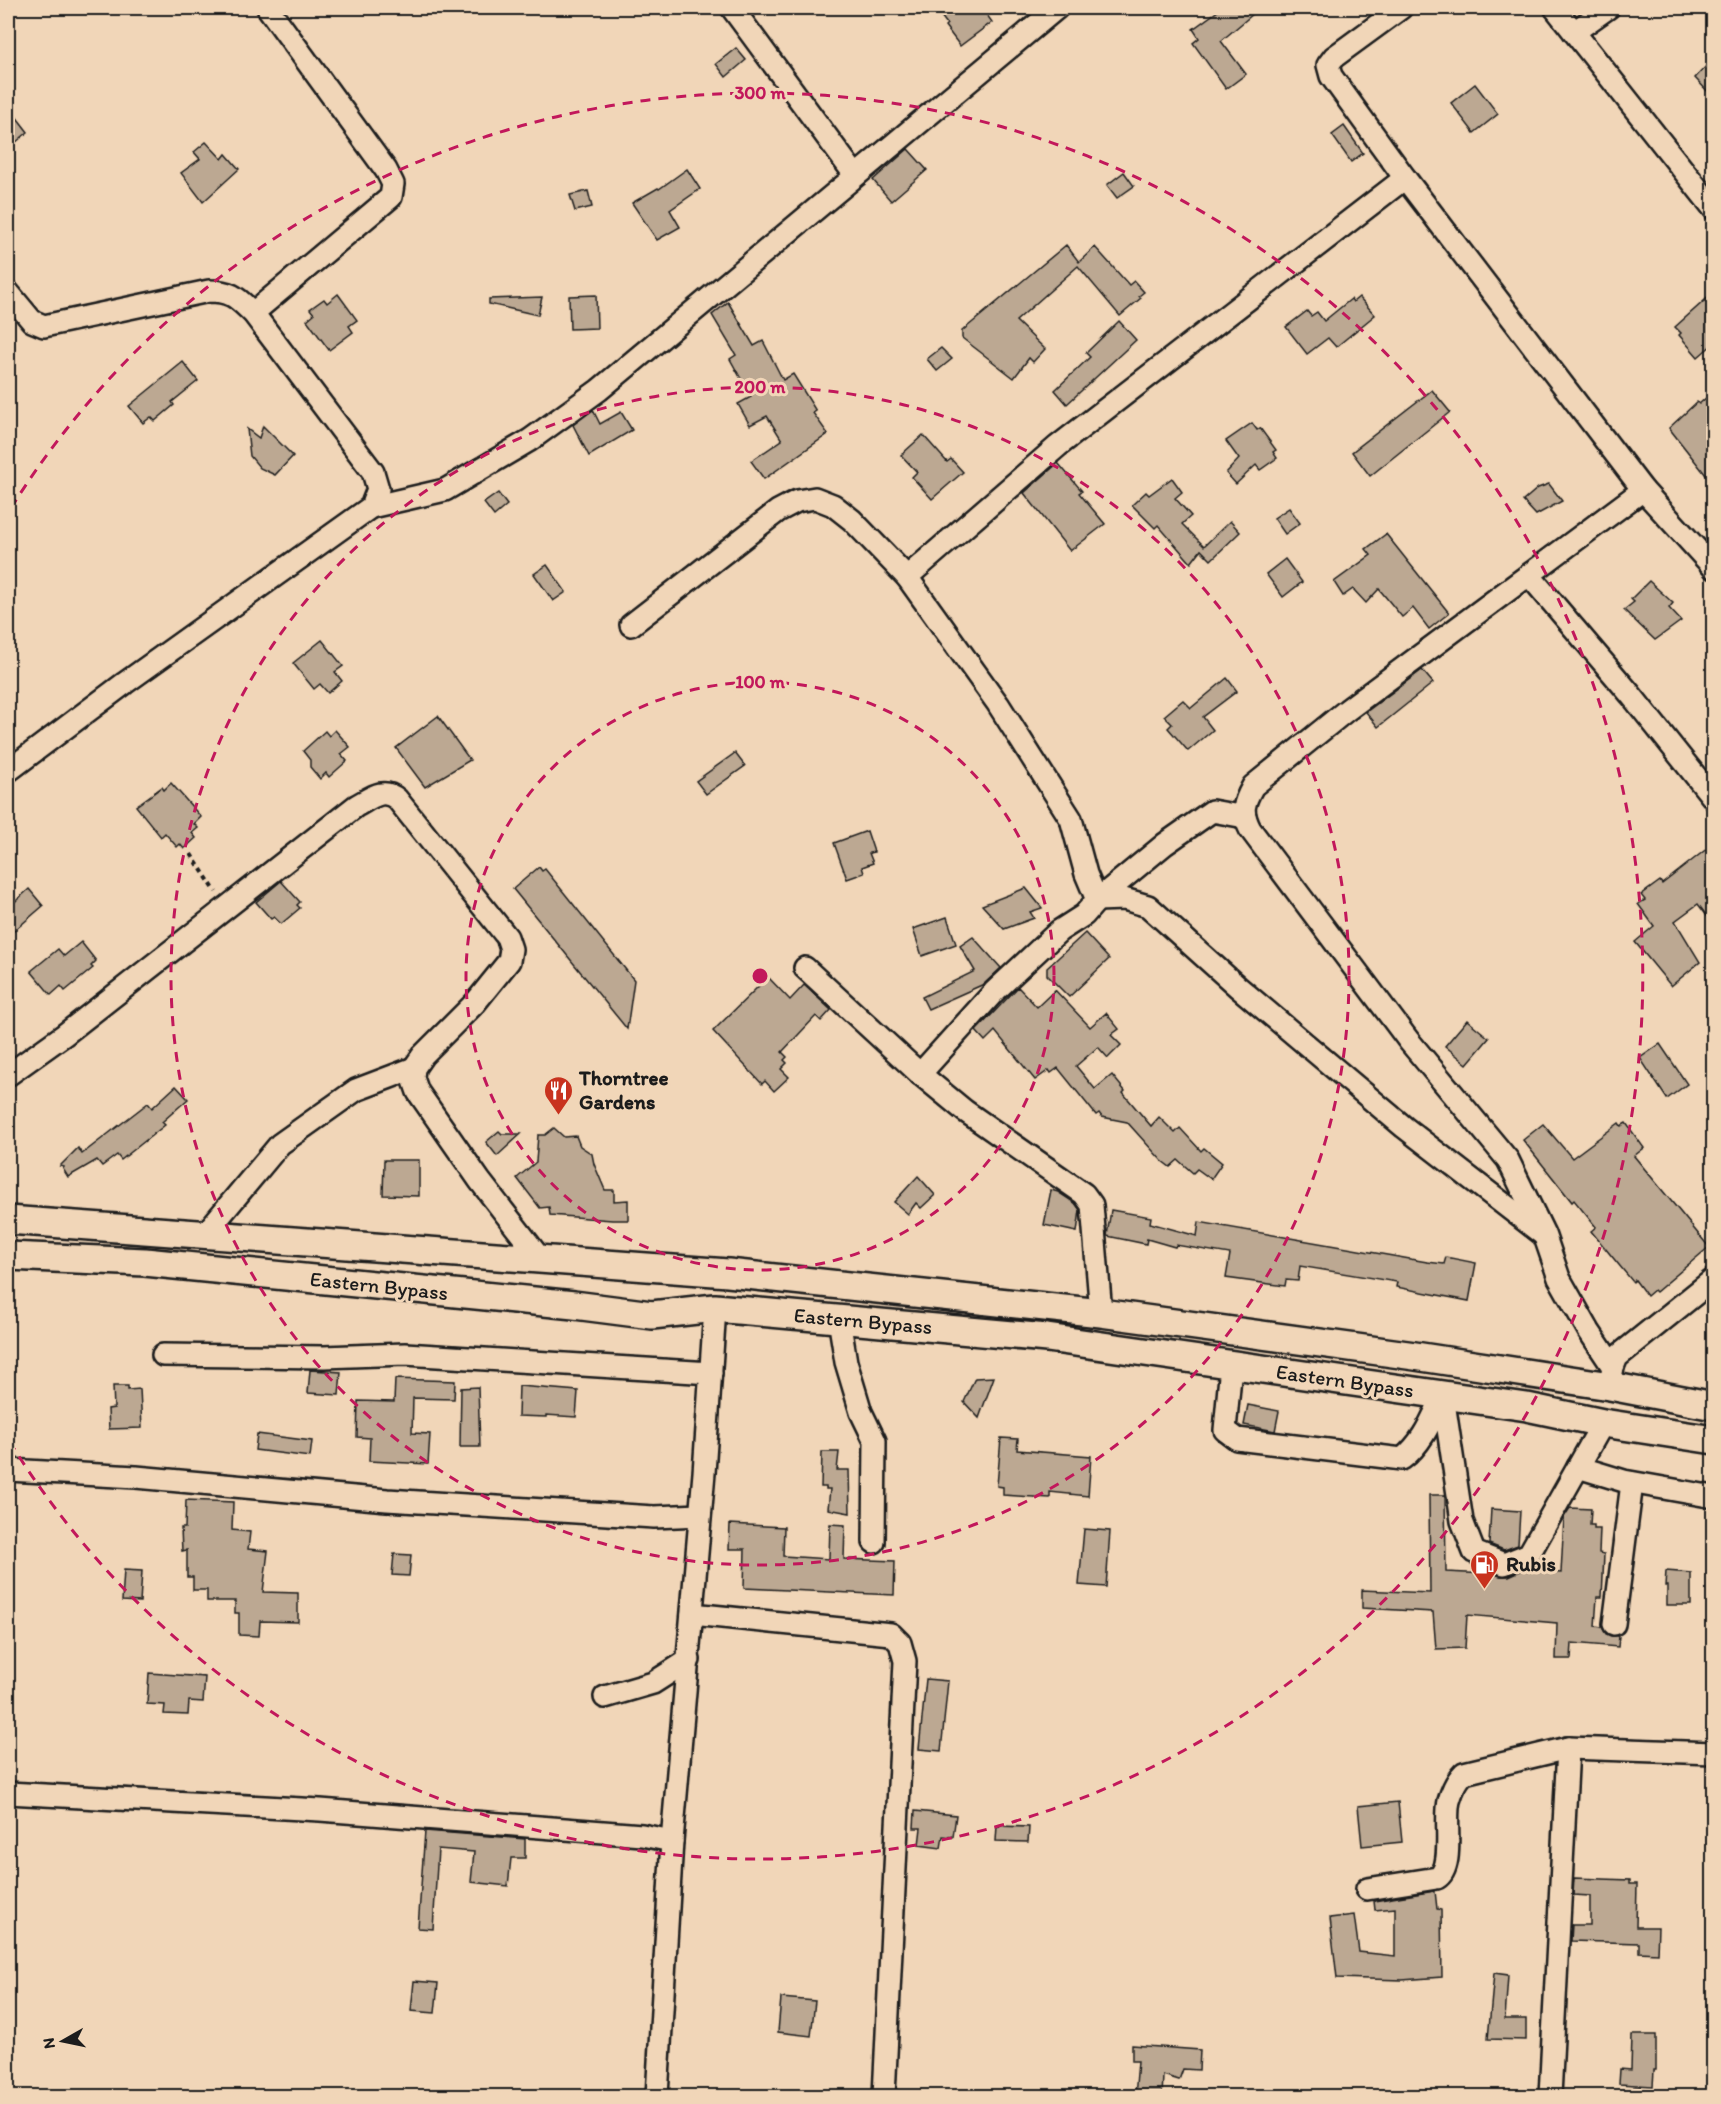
<svg xmlns="http://www.w3.org/2000/svg" width="1721" height="2104" font-family="Itim,sans-serif">
	<rect width="100%" height="100%" fill="#f1d6b8"/>
	<filter id="ink" filterUnits="userSpaceOnUse"><feTurbulence type="fractalNoise" baseFrequency=".0167" numOctaves="2"/><feDisplacementMap in="SourceGraphic" scale="12" xChannelSelector="R" yChannelSelector="G"/><feConvolveMatrix kernelMatrix="1 2 1 2 8 2 1 2 1" color-interpolation-filters="sRGB"/></filter>
	<g filter="url(#ink)">
		<g fill="#bca892" stroke="#1c1c1c" stroke-width="1.5">
			<path d="M 935,8 L 982,8 L 992,22 L 960,46 L 945,26 L 947,24 Z"/>
			<path d="M 1222,8 L 1260,8 L 1221,41 L 1246,74 L 1226,89 L 1193,43 L 1199,38 L 1193,29 Z"/>
			<path d="M 736,48 L 746,60 L 726,77 L 716,64 Z"/>
			<path d="M 1713,59 L 1713,97 L 1695,78 Z"/>
			<path d="M 1475,84 L 1498,114 L 1474,133 L 1451,103 Z"/>
			<path d="M 8,106 L 28,132 L 8,149 Z"/>
			<path d="M 1344,126 L 1363,153 L 1351,162 L 1332,135 Z"/>
			<path d="M 206,142 L 222,159 L 226,154 L 239,169 L 203,202 L 181,173 L 200,159 L 194,152 Z"/>
			<path d="M 908,149 L 927,170 L 891,201 L 873,180 Z"/>
			<path d="M 687,169 L 700,189 L 670,210 L 680,227 L 657,240 L 632,203 L 658,188 L 659,189 Z"/>
			<path d="M 1124,172 L 1134,186 L 1117,198 L 1107,185 Z"/>
			<path d="M 588,191 L 592,207 L 575,211 L 570,195 Z"/>
			<path d="M 1066,245 L 1079,262 L 1095,247 L 1129,285 L 1134,281 L 1144,292 L 1139,296 L 1141,298 L 1120,316 L 1078,266 L 1016,321 L 1045,349 L 1033,362 L 1029,358 L 1014,378 L 962,338 L 962,331 Z"/>
			<path d="M 1713,293 L 1713,344 L 1698,357 L 1679,335 L 1681,333 L 1675,327 Z"/>
			<path d="M 338,294 L 357,320 L 349,326 L 353,332 L 329,350 L 307,320 L 314,314 L 310,309 L 324,299 L 327,303 Z"/>
			<path d="M 596,295 L 597,328 L 570,329 L 569,296 Z"/>
			<path d="M 542,297 L 538,315 L 489,304 L 489,299 Z"/>
			<path d="M 1359,297 L 1375,315 L 1336,347 L 1328,338 L 1307,354 L 1286,327 L 1307,311 L 1311,316 L 1317,312 L 1324,321 L 1351,299 L 1353,302 Z"/>
			<path d="M 728,302 L 754,346 L 763,341 L 783,380 L 793,374 L 816,411 L 813,413 L 828,434 L 764,479 L 751,461 L 782,440 L 767,416 L 750,425 L 738,404 L 751,397 L 730,359 L 736,355 L 712,315 Z"/>
			<path d="M 1119,321 L 1136,340 L 1067,404 L 1055,390 L 1090,357 L 1086,353 Z"/>
			<path d="M 941,348 L 952,359 L 937,371 L 927,359 Z"/>
			<path d="M 183,362 L 198,381 L 172,402 L 174,405 L 155,421 L 151,417 L 143,423 L 129,406 Z"/>
			<path d="M 1432,390 L 1450,412 L 1370,476 L 1352,452 Z"/>
			<path d="M 1713,392 L 1713,484 L 1669,428 L 1697,402 L 1699,404 Z"/>
			<path d="M 593,410 L 600,424 L 621,412 L 632,430 L 589,456 L 573,425 Z"/>
			<path d="M 1252,423 L 1257,430 L 1260,428 L 1276,450 L 1273,452 L 1277,458 L 1260,470 L 1256,465 L 1236,484 L 1226,473 L 1239,459 L 1226,441 Z"/>
			<path d="M 263,426 L 293,456 L 275,475 L 260,468 L 250,456 L 247,429 L 259,438 Z"/>
			<path d="M 923,435 L 947,462 L 951,459 L 963,472 L 932,499 L 912,477 L 917,472 L 901,455 Z"/>
			<path d="M 1058,463 L 1082,491 L 1079,493 L 1105,524 L 1070,551 L 1024,493 Z"/>
			<path d="M 1172,478 L 1182,492 L 1175,498 L 1191,516 L 1182,524 L 1204,546 L 1230,521 L 1240,532 L 1211,560 L 1201,550 L 1191,563 L 1158,525 L 1155,528 L 1132,505 L 1146,492 L 1149,495 Z"/>
			<path d="M 1549,484 L 1562,501 L 1536,515 L 1523,501 L 1538,488 Z"/>
			<path d="M 498,493 L 507,505 L 494,516 L 484,503 Z"/>
			<path d="M 1289,508 L 1300,523 L 1285,534 L 1274,518 Z"/>
			<path d="M 1386,534 L 1449,613 L 1429,629 L 1413,608 L 1402,617 L 1379,589 L 1366,603 L 1353,589 L 1343,596 L 1334,582 L 1371,555 L 1366,549 Z"/>
			<path d="M 1285,559 L 1302,582 L 1283,597 L 1266,574 Z"/>
			<path d="M 547,565 L 566,592 L 553,601 L 534,574 Z"/>
			<path d="M 1649,581 L 1673,603 L 1669,608 L 1681,621 L 1655,640 L 1624,610 L 1634,602 L 1631,599 Z"/>
			<path d="M 322,640 L 343,666 L 335,672 L 342,681 L 328,693 L 320,684 L 314,689 L 293,663 Z"/>
			<path d="M 1422,670 L 1433,683 L 1378,727 L 1366,712 Z"/>
			<path d="M 1227,678 L 1237,691 L 1203,717 L 1213,730 L 1188,751 L 1168,728 L 1172,724 L 1164,716 L 1183,700 L 1191,708 Z"/>
			<path d="M 438,716 L 470,760 L 425,787 L 396,748 Z"/>
			<path d="M 335,730 L 350,747 L 341,754 L 347,761 L 329,777 L 326,773 L 320,779 L 310,767 L 310,760 L 303,751 L 325,731 L 329,736 Z"/>
			<path d="M 735,753 L 745,766 L 706,794 L 696,781 Z"/>
			<path d="M 171,783 L 201,817 L 194,824 L 198,828 L 192,833 L 196,838 L 184,849 L 180,844 L 177,847 L 165,833 L 161,837 L 136,806 L 162,787 L 164,790 Z"/>
			<path d="M 867,831 L 874,852 L 869,853 L 873,863 L 862,867 L 864,873 L 847,879 L 834,843 Z"/>
			<path d="M 1713,844 L 1713,924 L 1698,904 L 1675,921 L 1700,962 L 1671,986 L 1635,942 L 1654,926 L 1638,904 L 1645,900 L 1641,895 L 1660,881 L 1662,884 Z"/>
			<path d="M 539,867 L 542,871 L 545,869 L 634,980 L 627,1029 L 513,889 Z"/>
			<path d="M 281,881 L 300,902 L 297,905 L 300,908 L 281,924 L 274,917 L 271,919 L 256,902 Z"/>
			<path d="M 1026,888 L 1042,908 L 1030,912 L 1034,918 L 1004,929 L 982,905 Z"/>
			<path d="M 29,889 L 43,906 L 8,936 L 8,908 Z"/>
			<path d="M 947,917 L 956,944 L 922,956 L 913,929 Z"/>
			<path d="M 1085,933 L 1109,959 L 1069,997 L 1047,975 L 1047,968 Z"/>
			<path d="M 973,937 L 1001,968 L 984,984 L 928,1009 L 922,997 L 975,971 L 960,946 Z"/>
			<path d="M 81,942 L 96,961 L 91,966 L 93,968 L 65,991 L 61,986 L 51,995 L 31,971 L 58,949 L 64,956 Z"/>
			<path d="M 768,977 L 790,1000 L 804,985 L 831,1010 L 821,1021 L 816,1016 L 782,1052 L 787,1057 L 784,1060 L 787,1063 L 781,1069 L 789,1077 L 774,1091 L 765,1081 L 762,1084 L 713,1031 Z"/>
			<path d="M 1018,987 L 1037,1007 L 1055,990 L 1090,1027 L 1106,1013 L 1119,1029 L 1111,1035 L 1121,1045 L 1108,1058 L 1098,1047 L 1076,1066 L 1095,1089 L 1112,1075 L 1125,1091 L 1123,1093 L 1151,1126 L 1159,1117 L 1175,1133 L 1180,1128 L 1201,1151 L 1204,1148 L 1222,1163 L 1211,1179 L 1197,1169 L 1193,1173 L 1178,1160 L 1170,1167 L 1162,1161 L 1127,1122 L 1102,1117 L 1099,1113 L 1096,1115 L 1058,1068 L 1051,1073 L 1049,1070 L 1035,1080 L 995,1031 L 985,1041 L 976,1031 Z"/>
			<path d="M 1467,1020 L 1489,1038 L 1467,1064 L 1445,1046 Z"/>
			<path d="M 1660,1044 L 1687,1084 L 1667,1099 L 1640,1058 Z"/>
			<path d="M 176,1086 L 188,1099 L 162,1122 L 165,1125 L 121,1160 L 117,1155 L 102,1166 L 97,1160 L 68,1177 L 63,1169 L 64,1167 L 60,1166 L 78,1148 L 82,1154 L 148,1103 L 152,1108 Z"/>
			<path d="M 1619,1123 L 1621,1126 L 1626,1123 L 1644,1148 L 1634,1156 L 1709,1247 L 1656,1292 L 1654,1290 L 1647,1296 L 1635,1280 L 1633,1282 L 1591,1231 L 1596,1227 L 1574,1200 L 1572,1202 L 1523,1140 L 1543,1124 L 1572,1158 Z"/>
			<path d="M 554,1128 L 564,1137 L 576,1136 L 580,1146 L 592,1154 L 594,1164 L 605,1190 L 614,1190 L 614,1201 L 628,1200 L 628,1220 L 612,1220 L 550,1215 L 549,1207 L 540,1208 L 517,1178 L 536,1162 L 538,1135 L 545,1135 Z"/>
			<path d="M 499,1131 L 502,1134 L 521,1134 L 497,1156 L 486,1142 Z"/>
			<path d="M 384,1160 L 419,1160 L 419,1196 L 383,1195 Z"/>
			<path d="M 918,1176 L 935,1195 L 921,1208 L 916,1203 L 908,1214 L 894,1202 Z"/>
			<path d="M 1051,1190 L 1058,1192 L 1075,1203 L 1080,1210 L 1077,1232 L 1044,1225 Z"/>
			<path d="M 1111,1210 L 1151,1217 L 1150,1223 L 1197,1236 L 1199,1222 L 1427,1262 L 1444,1264 L 1446,1257 L 1476,1263 L 1469,1301 L 1396,1287 L 1397,1282 L 1300,1266 L 1298,1281 L 1286,1280 L 1285,1286 L 1226,1278 L 1230,1254 L 1176,1245 L 1175,1247 L 1147,1239 L 1146,1244 L 1107,1236 Z"/>
			<path d="M 310,1370 L 341,1372 L 339,1395 L 308,1393 Z"/>
			<path d="M 994,1377 L 979,1418 L 964,1402 L 975,1378 Z"/>
			<path d="M 395,1379 L 455,1381 L 454,1399 L 413,1398 L 412,1433 L 430,1434 L 428,1464 L 369,1461 L 370,1438 L 357,1437 L 358,1401 L 394,1402 Z"/>
			<path d="M 113,1386 L 128,1386 L 128,1390 L 140,1389 L 142,1428 L 109,1429 L 108,1409 L 114,1408 Z"/>
			<path d="M 519,1386 L 578,1391 L 576,1417 L 546,1415 L 546,1417 L 518,1416 Z"/>
			<path d="M 478,1387 L 480,1447 L 460,1447 L 461,1388 Z"/>
			<path d="M 1248,1405 L 1279,1411 L 1275,1431 L 1244,1425 Z"/>
			<path d="M 257,1434 L 312,1441 L 310,1457 L 255,1450 Z"/>
			<path d="M 1001,1438 L 1018,1439 L 1017,1450 L 1091,1456 L 1088,1496 L 1050,1492 L 1050,1498 L 1003,1495 L 1003,1487 L 997,1486 Z"/>
			<path d="M 822,1452 L 839,1452 L 837,1470 L 849,1470 L 850,1513 L 828,1509 L 830,1489 L 826,1489 L 826,1487 L 821,1487 Z"/>
			<path d="M 1429,1495 L 1445,1495 L 1446,1572 L 1487,1574 L 1487,1571 L 1500,1576 L 1509,1576 L 1522,1570 L 1561,1573 L 1564,1517 L 1570,1508 L 1591,1509 L 1590,1525 L 1594,1525 L 1594,1529 L 1600,1529 L 1599,1553 L 1604,1554 L 1602,1597 L 1597,1597 L 1595,1626 L 1602,1627 L 1606,1634 L 1612,1636 L 1619,1636 L 1618,1647 L 1572,1643 L 1571,1659 L 1556,1659 L 1557,1623 L 1467,1615 L 1465,1648 L 1436,1649 L 1433,1612 L 1362,1608 L 1362,1590 L 1430,1593 Z"/>
			<path d="M 186,1500 L 233,1502 L 232,1530 L 250,1532 L 248,1549 L 268,1551 L 263,1592 L 298,1593 L 298,1622 L 260,1621 L 259,1636 L 239,1635 L 239,1613 L 235,1613 L 235,1601 L 207,1601 L 207,1590 L 193,1590 L 193,1577 L 187,1577 L 187,1550 L 182,1551 L 181,1528 L 185,1528 Z"/>
			<path d="M 1491,1509 L 1520,1511 L 1518,1545 L 1504,1550 L 1489,1544 Z"/>
			<path d="M 730,1524 L 784,1527 L 783,1556 L 829,1559 L 830,1524 L 845,1525 L 844,1559 L 895,1561 L 894,1595 L 744,1588 L 745,1549 L 729,1549 Z"/>
			<path d="M 1084,1529 L 1110,1531 L 1106,1587 L 1079,1585 Z"/>
			<path d="M 394,1554 L 411,1555 L 409,1576 L 392,1575 Z"/>
			<path d="M 124,1570 L 142,1571 L 140,1602 L 122,1601 Z"/>
			<path d="M 1666,1571 L 1691,1573 L 1691,1605 L 1667,1605 L 1667,1586 L 1665,1586 Z"/>
			<path d="M 149,1673 L 205,1677 L 203,1702 L 189,1701 L 188,1715 L 164,1714 L 165,1705 L 147,1704 Z"/>
			<path d="M 926,1679 L 948,1681 L 941,1751 L 919,1749 Z"/>
			<path d="M 1398,1802 L 1402,1842 L 1362,1846 L 1358,1806 Z"/>
			<path d="M 915,1811 L 956,1815 L 953,1837 L 943,1836 L 941,1848 L 919,1845 L 921,1828 L 914,1828 Z"/>
			<path d="M 997,1826 L 1029,1827 L 1028,1842 L 996,1841 Z"/>
			<path d="M 425,1831 L 525,1839 L 525,1858 L 511,1858 L 508,1886 L 471,1882 L 474,1852 L 438,1849 L 433,1929 L 418,1928 Z"/>
			<path d="M 1574,1878 L 1630,1880 L 1630,1884 L 1637,1884 L 1636,1927 L 1658,1927 L 1657,1953 L 1639,1952 L 1639,1943 L 1571,1941 L 1572,1925 L 1590,1925 L 1590,1896 L 1573,1895 Z"/>
			<path d="M 1435,1891 L 1437,1909 L 1441,1910 L 1442,1977 L 1402,1980 L 1337,1978 L 1330,1918 L 1354,1915 L 1359,1952 L 1395,1956 L 1395,1908 L 1375,1910 L 1374,1901 Z"/>
			<path d="M 1494,1973 L 1508,1975 L 1505,2019 L 1526,2019 L 1526,2040 L 1488,2039 Z"/>
			<path d="M 414,1981 L 438,1983 L 435,2013 L 411,2011 Z"/>
			<path d="M 781,1998 L 815,2001 L 811,2036 L 778,2032 Z"/>
			<path d="M 1632,2035 L 1656,2035 L 1656,2070 L 1654,2070 L 1653,2086 L 1619,2084 L 1620,2069 L 1631,2070 Z"/>
			<path d="M 1132,2045 L 1200,2050 L 1199,2070 L 1183,2069 L 1179,2080 L 1163,2075 L 1162,2097 L 1135,2097 L 1138,2061 L 1132,2061 Z"/>
		</g>
		<g fill="none" stroke-linecap="round" stroke-linejoin="round">
			<defs>
				<g id="minor">
					<path d="M 732,8 L 855,175"/>
					<path d="M 1555,8 L 1714,209"/>
					<path d="M 1574,32 L 1608,8"/>
					<path d="M 1405,178 L 1643,490 L 1714,568"/>
					<path d="M 8,292 L 32,321 L 44,326 L 209,291 C 232,291 237,298 253,313 L 373,472 L 378,489 L 371,507 L 125,683 L 8,771"/>
					<path d="M 253,313 L 391,197 L 393,184 L 386,170 L 268,8"/>
					<path d="M 371,507 L 445,490 L 530,440 L 599,390 L 1057,8"/>
					<path d="M 1529,575 L 1631,695 L 1714,799"/>
					<path d="M 907,577 L 1058,446 L 1405,178 L 1331,76 L 1328,65 L 1334,57 L 1401,8"/>
					<path d="M 631,625 L 778,511 L 797,501 L 815,498 L 833,505 L 852,520 L 907,577 L 998,704 L 1071,819 L 1086,874 L 1097,900 L 1084,915 L 1059,931 L 994,992 L 920,1074"/>
					<path d="M 1097,900 L 1124,899 L 1148,906 L 1238,987 L 1404,1127 L 1541,1233"/>
					<path d="M 1097,900 L 1165,844 L 1212,811 L 1245,817"/>
					<path d="M 805,968 L 920,1074 L 965,1111 L 1084,1194 L 1092,1205 L 1101,1313"/>
					<path d="M 8,1075 L 64,1035 L 356,806 C 371,798 383,787 397,799 L 507,937 L 511,949 L 509,961 L 475,1003 L 423,1055 L 414,1068 L 413,1078 L 418,1092 L 480,1181 L 542,1261"/>
					<path d="M 205,1234 L 280,1144 L 356,1090 L 414,1068"/>
					<path d="M 839,1319 L 846,1362 L 861,1412 L 875,1441 L 874,1542"/>
					<path d="M 163,1355 L 324,1357 L 405,1354 L 711,1373"/>
					<path d="M 1231,1365 L 1225,1430 L 1237,1439 L 1402,1459 C 1423,1443 1432,1419 1443,1396"/>
					<path d="M 1613,1367 L 1589,1331 L 1559,1278 L 1544,1234 L 1508,1160 L 1409,1041 L 1250,829 C 1241,811 1243,804 1253,786 L 1347,710 L 1643,490"/>
					<path d="M 1611,1378 L 1613,1367 L 1617,1357 L 1714,1279"/>
					<path d="M 1443,1396 L 1462,1521 L 1474,1552 L 1504,1564 L 1529,1554 L 1603,1423"/>
					<path d="M 1578,1467 L 1624,1481 L 1714,1497"/>
					<path d="M 8,1470 L 136,1477 L 387,1500 L 654,1517 L 700,1515"/>
					<path d="M 692,1614 L 891,1634 L 900,1643 L 905,1661 L 884,2096"/>
					<path d="M 1614,1624 L 1632,1483"/>
					<path d="M 605,1697 L 653,1683 L 689,1660"/>
					<path d="M 8,1793 L 320,1810 L 642,1835 L 672,1841"/>
					<path d="M 1367,1889 L 1437,1878 C 1455,1867 1444,1821 1449,1801 C 1452,1790 1456,1781 1464,1773 L 1568,1748 L 1714,1753"/>
					<path d="M 657,2096 L 672,1841 L 704,1473 L 715,1308"/>
					<path d="M 1550,2096 L 1568,1748"/>
				</g>
				<g id="major">
					<path d="M 8,1220 L 728,1273 L 1101,1313 L 1415,1356 L 1610,1386 L 1714,1406"/>
					<path d="M 8,1256 L 145,1262 L 574,1305 L 652,1315 L 715,1308 L 1047,1338 L 1527,1407 L 1603,1423 L 1714,1440"/>
				</g>
			</defs>
			<use href="#minor" stroke="#1c1c1c" stroke-width="26"/>
			<use href="#major" stroke="#1c1c1c" stroke-width="32"/>
			<path stroke="#1c1c1c" stroke-width="4" stroke-dasharray="4.5 4.5" stroke-linecap="butt" d="M 191,854 L 216,892"/>
			<use href="#minor" stroke="#f1d6b8" stroke-width="21"/>
			<use href="#major" stroke="#f1d6b8" stroke-width="27"/>
		</g>
	</g>
	<g fill="none" stroke="#c2185b" stroke-width="3" stroke-dasharray="10 8">
		<circle cx="760" cy="976" r="294"/>
		<circle cx="760" cy="976" r="589"/>
		<path d="M11 508A883 883 0 1 1 11 1444"/>
	</g>
	<defs>
		<symbol id="restaurant-pin" viewBox="-11 -11 22 30"><path d="M0 17L-7.5 6A9.5 9.5 0 1 1 7.5 6Z" fill="#c8321e" stroke="#f1d6b8"/><path d="M-5-6h1v4h1v-4h1v4h1v-4h1v5L-1.5 .5V6h-2V.5L-5-1ZM5-6V6H3V1.5H1.5Q1.5-4 5-6Z" fill="#fff"/></symbol>
		<symbol id="fuel-pin" viewBox="-11 -11 22 30"><path d="M0 17L-7.5 6A9.5 9.5 0 1 1 7.5 6Z" fill="#c8321e" stroke="#f1d6b8"/><path d="M-5.5-6h7V0h2V4h1.3V-2.5L3-4.5l.8-.8L6-3V5H2.5V1h-1V6h-7ZM-4.2-4.7v3.2H.2V-4.7Z" fill="#fff"/></symbol>
	</defs>
	<g fill-rule="evenodd">
		<use href="#restaurant-pin" x="542" y="1074" width="33" height="45"/>
		<use href="#fuel-pin" x="1468" y="1548" width="33" height="45"/>
	</g>
	<g text-anchor="middle" stroke-width="6" stroke-linejoin="round" paint-order="stroke">
		<g font-size="21" font-weight="bold" fill="#1c1c1c" stroke="#f1d6b8" text-anchor="start">
			<text x="579" y="1085">Thorntree<tspan x="579" dy="24">Gardens</tspan></text>
			<text x="1506" y="1571">Rubis</text>
		</g>
		<g font-size="21" fill="#1c1c1c" stroke="#f1d6b8">
			<text transform="translate(379 1286) rotate(6)" y="7">Eastern Bypass</text>
			<text transform="translate(863 1321) rotate(5)" y="7">Eastern Bypass</text>
			<text transform="translate(1345 1381) rotate(8)" y="7">Eastern Bypass</text>
		</g>
	</g>
	<circle cx="760" cy="976" r="9" fill="#c2185b" stroke="#f1d6b8" stroke-width="3"/>
	<g font-size="18" text-anchor="middle" font-weight="bold" fill="#c2185b" stroke="#f1d6b8" stroke-width="6" stroke-linejoin="round" paint-order="stroke">
		<text x="760" y="99">300 m</text>
		<text x="760" y="393">200 m</text>
		<text x="760" y="688">100 m</text>
	</g>
	<rect width="1721" height="2104" fill="none" stroke="#f1d6b8" stroke-width="30"/>
	<rect x="15" y="15" width="1691" height="2074" fill="none" stroke="#1c1c1c" stroke-width="2" filter="url(#ink)"/>
	<g transform="translate(63 2041) rotate(261)" stroke="#f1d6b8" stroke-width="4.5" paint-order="stroke">
	<path d="M0-4.5L10 22L0 15L-10 22Z" fill="#1c1c1c"/>
	<text y="-9" font-size="16" font-weight="bold" text-anchor="middle" fill="#1c1c1c">N</text>
	</g>
</svg>
